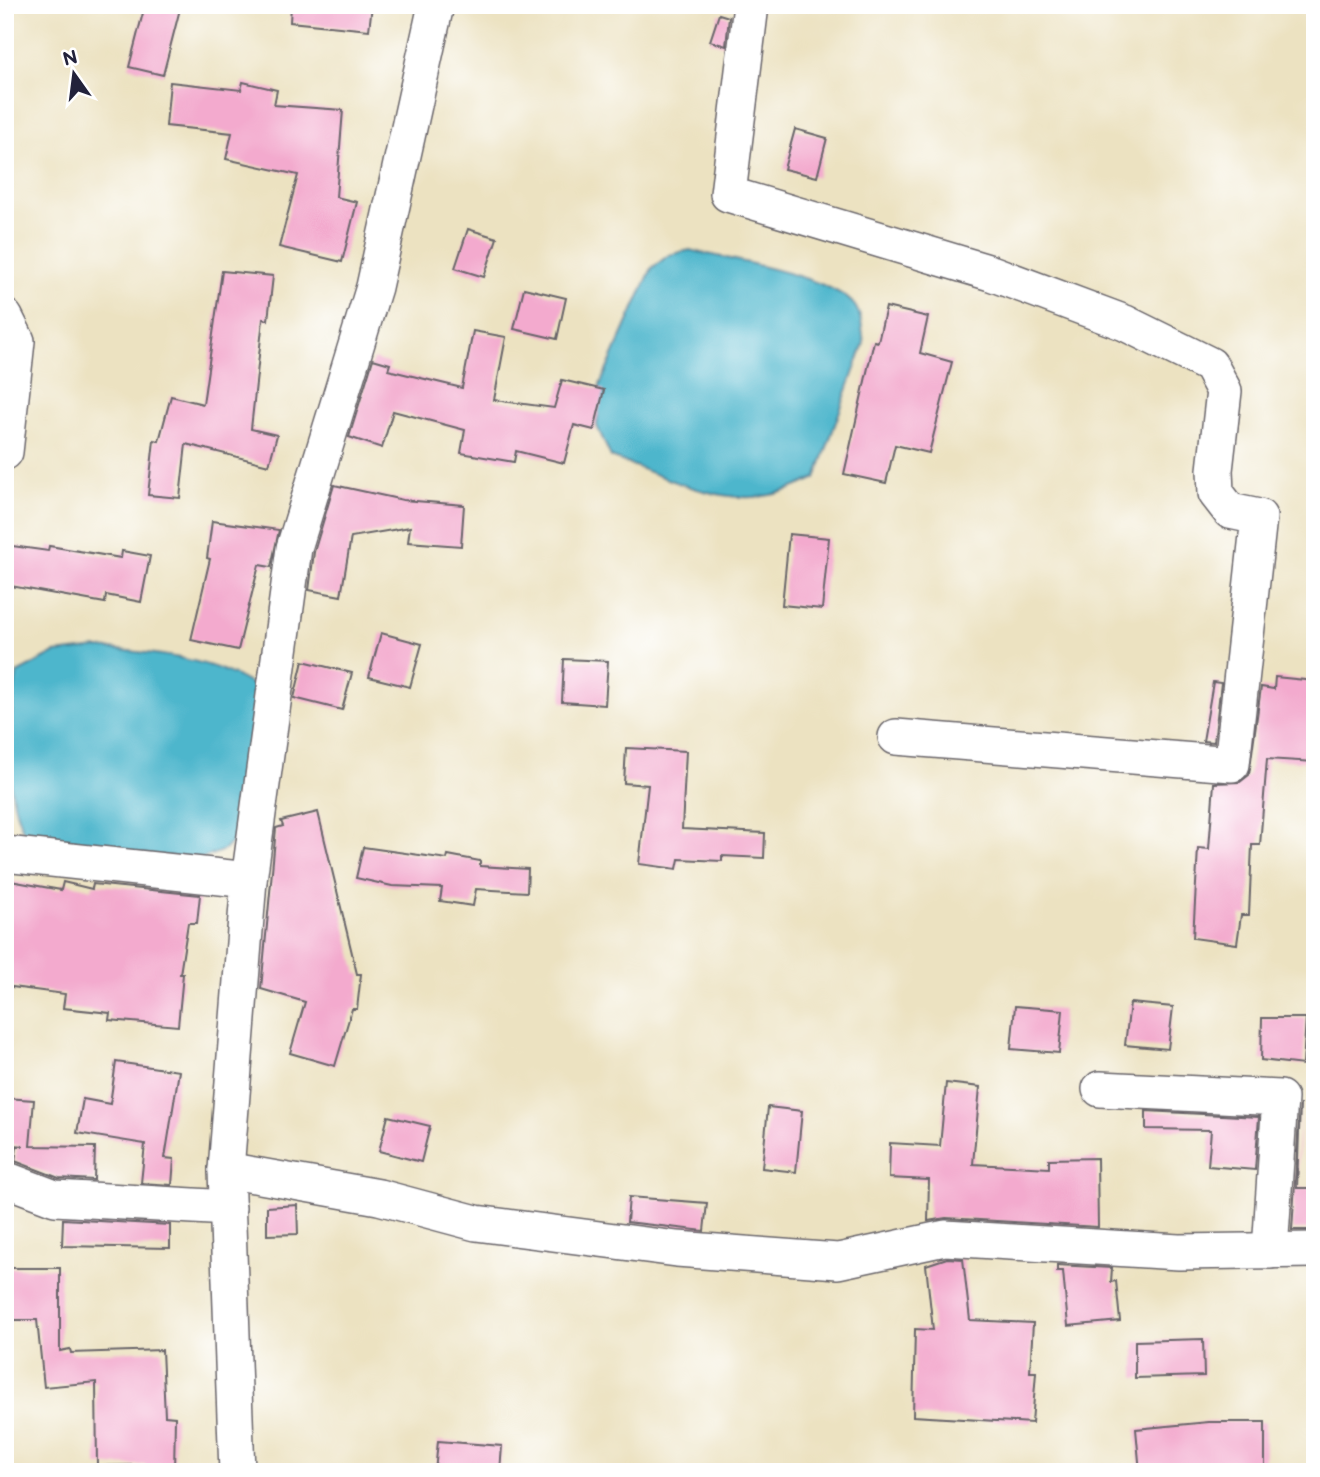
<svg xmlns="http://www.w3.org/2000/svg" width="1320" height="1477" font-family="'Balsamiq Sans',sans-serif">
	<rect width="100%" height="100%" fill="#fff"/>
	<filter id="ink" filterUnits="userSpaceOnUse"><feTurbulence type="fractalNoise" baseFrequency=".0143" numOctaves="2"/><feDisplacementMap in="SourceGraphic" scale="14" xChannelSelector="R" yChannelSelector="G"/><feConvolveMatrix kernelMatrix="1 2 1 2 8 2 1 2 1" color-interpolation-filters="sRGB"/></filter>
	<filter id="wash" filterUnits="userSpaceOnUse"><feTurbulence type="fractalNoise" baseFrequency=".00686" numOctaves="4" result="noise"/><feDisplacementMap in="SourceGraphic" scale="28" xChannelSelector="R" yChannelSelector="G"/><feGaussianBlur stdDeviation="1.57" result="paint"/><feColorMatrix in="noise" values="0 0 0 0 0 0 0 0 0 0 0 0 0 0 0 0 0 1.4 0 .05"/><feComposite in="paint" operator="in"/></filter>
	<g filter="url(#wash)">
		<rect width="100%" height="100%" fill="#ece2c1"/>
		<g fill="#4eb6cc" stroke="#386c84" stroke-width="2">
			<path d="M 690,250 C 726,259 835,277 855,306 C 862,316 862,331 864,343 L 816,478 C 801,485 786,492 770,495 C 718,506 658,474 611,457 L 597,426 L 600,385 L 652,268 L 669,255 Z"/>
			<path d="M 98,648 C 152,653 212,657 257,688 L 243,830 L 224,850 L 201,859 L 67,848 L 27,838 C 0,788 9,728 17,673 L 55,653 Z"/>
		</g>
		<g id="blocks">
			<g fill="#f3aace">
				<path d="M 145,5 L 181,5 L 163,75 L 129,67 Z"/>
				<path d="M 291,5 L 372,5 L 369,30 L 290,22 Z"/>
				<path d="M 719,14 L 729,17 L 726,46 L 710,41 Z"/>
				<path d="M 170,82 L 241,90 L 243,82 L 277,90 L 274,105 L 343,110 L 336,197 L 357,202 L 342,262 L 279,247 L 298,175 L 226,159 L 232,133 L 166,126 Z"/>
				<path d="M 795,129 L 827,138 L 817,177 L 784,169 Z"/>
				<path d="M 468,229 L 497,238 L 484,277 L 455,268 Z"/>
				<path d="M 222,271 L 273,276 L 268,320 L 263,319 L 251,429 L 277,435 L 269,465 L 186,444 L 180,498 L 148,495 L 154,440 L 159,441 L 171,396 L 203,404 Z"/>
				<path d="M 524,288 L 566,298 L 557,339 L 514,329 Z"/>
				<path d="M 886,307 L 928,317 L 920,353 L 952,362 L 929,453 L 895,445 L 886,483 L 844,474 L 874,341 L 878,342 Z"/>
				<path d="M 473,331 L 506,337 L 494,400 L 554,408 L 562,380 L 604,390 L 594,430 L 574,425 L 564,463 L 516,451 L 514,462 L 461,453 L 465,430 L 393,411 L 382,448 L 349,437 L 373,359 L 390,364 L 388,370 L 462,388 Z"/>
				<path d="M 334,485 L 403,500 L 464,505 L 461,546 L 408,542 L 410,527 L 351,537 L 341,596 L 309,590 L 314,552 Z"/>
				<path d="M 212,521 L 279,530 L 271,567 L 259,565 L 238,650 L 191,640 L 210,559 L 207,558 Z"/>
				<path d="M 789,534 L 829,538 L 822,609 L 782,605 Z"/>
				<path d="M 5,545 L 48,551 L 49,546 L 121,558 L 122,551 L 150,556 L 141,602 L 106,595 L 105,603 L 5,585 Z"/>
				<path d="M 381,633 L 422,644 L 410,687 L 369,677 Z"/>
				<path d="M 564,659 L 608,661 L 605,705 L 562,702 Z"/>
				<path d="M 303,661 L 352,673 L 342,710 L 294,698 Z"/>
				<path d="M 1275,677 L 1315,681 L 1315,762 L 1267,759 L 1260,845 L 1252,845 L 1249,915 L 1241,915 L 1237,944 L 1193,938 L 1198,848 L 1209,849 L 1214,783 L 1240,782 L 1249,775 L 1261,687 L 1274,689 Z"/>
				<path d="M 1213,682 L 1221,683 L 1214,742 L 1203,741 Z"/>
				<path d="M 626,748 L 686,751 L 682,829 L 765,833 L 764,858 L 722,856 L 722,861 L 679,859 L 677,869 L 639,864 L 648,785 L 624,783 Z"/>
				<path d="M 318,812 L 357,974 L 361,974 L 357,1009 L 352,1009 L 335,1066 L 290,1053 L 305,1002 L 261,989 L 276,828 L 283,826 L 281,821 Z"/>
				<path d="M 363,847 L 447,859 L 448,855 L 480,861 L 480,866 L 528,869 L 527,892 L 476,889 L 473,906 L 440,901 L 442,888 L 392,886 L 356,878 Z"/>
				<path d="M 5,880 L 61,890 L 63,882 L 92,889 L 93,884 L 200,895 L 197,923 L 188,923 L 180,974 L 183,974 L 178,1026 L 109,1020 L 110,1013 L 63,1008 L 65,994 L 5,986 Z"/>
				<path d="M 1130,1003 L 1173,1007 L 1168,1049 L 1125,1045 Z"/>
				<path d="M 1015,1006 L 1063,1010 L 1059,1053 L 1011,1049 Z"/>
				<path d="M 1262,1018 L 1306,1018 L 1303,1065 L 1261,1060 Z"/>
				<path d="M 116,1062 L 179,1071 L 165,1158 L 174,1159 L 172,1185 L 141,1183 L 145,1144 L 77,1133 L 83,1099 L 110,1104 Z"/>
				<path d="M 946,1083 L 980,1087 L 973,1164 L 1049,1168 L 1049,1159 L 1097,1158 L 1098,1227 L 946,1218 L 928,1221 L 929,1180 L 889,1178 L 890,1143 L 940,1146 Z"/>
				<path d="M 5,1098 L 34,1100 L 30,1146 L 95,1147 L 94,1180 L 59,1178 L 15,1161 L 17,1146 L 24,1146 L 5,1144 Z"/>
				<path d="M 1300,1104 L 1297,1188 L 1315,1188 L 1315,1230 L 1292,1230 Z"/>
				<path d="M 768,1107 L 802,1111 L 796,1172 L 762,1168 Z"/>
				<path d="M 1146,1111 L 1259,1117 L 1255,1170 L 1208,1166 L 1211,1130 L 1146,1129 Z"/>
				<path d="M 388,1116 L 430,1126 L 421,1162 L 379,1151 Z"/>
				<path d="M 629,1197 L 707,1203 L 704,1231 L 627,1222 Z"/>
				<path d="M 297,1205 L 298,1234 L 267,1235 L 267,1207 Z"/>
				<path d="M 63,1219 L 170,1225 L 170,1248 L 62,1246 Z"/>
				<path d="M 947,1258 L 963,1259 L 970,1320 L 1033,1323 L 1030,1372 L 1036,1372 L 1032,1423 L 913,1416 L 915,1329 L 933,1330 L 926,1265 Z"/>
				<path d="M 1057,1265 L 1112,1268 L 1111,1282 L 1116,1281 L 1120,1321 L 1068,1326 L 1063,1271 L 1057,1271 Z"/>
				<path d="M 5,1268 L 60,1268 L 60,1351 L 70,1349 L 71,1353 L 162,1350 L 165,1416 L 175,1417 L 174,1472 L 145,1472 L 146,1465 L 97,1466 L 96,1382 L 44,1387 L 37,1320 L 5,1320 Z"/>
				<path d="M 1203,1339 L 1204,1376 L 1135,1378 L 1135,1341 Z"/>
				<path d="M 1209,1422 L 1265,1422 L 1265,1469 L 1140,1472 L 1136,1429 Z"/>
				<path d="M 438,1441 L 502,1446 L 500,1472 L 435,1472 Z"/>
			</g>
		</g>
	</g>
	<g filter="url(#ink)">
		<use href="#blocks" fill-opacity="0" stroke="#69656a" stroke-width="2"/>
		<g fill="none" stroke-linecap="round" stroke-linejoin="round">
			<defs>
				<g id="minor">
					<path d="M 751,5 L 728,194 L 991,273 L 1125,323 L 1210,365 L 1224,391 L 1215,470 L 1216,493 L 1230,511 L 1259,517 L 1232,764 L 896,737"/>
					<path d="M 5,317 L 17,341 L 5,452"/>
					<path d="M 5,854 L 249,880"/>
					<path d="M 1100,1089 L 1280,1098 L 1270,1251"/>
					<path d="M 226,1170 L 379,1197 L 476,1223 L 677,1249 L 838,1261 L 945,1238 L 1179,1252 L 1315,1250"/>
					<path d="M 5,1179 L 55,1198 L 228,1208"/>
					<path d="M 237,1472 L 226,1170 L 249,880 L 294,548 L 374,287 L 436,5"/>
				</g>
			</defs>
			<use href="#minor" stroke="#69656a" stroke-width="38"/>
			<use href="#minor" stroke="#fff" stroke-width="35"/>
		</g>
	</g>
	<rect width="1320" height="1477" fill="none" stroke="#fff" stroke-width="28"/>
	<g transform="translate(74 74) rotate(346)" stroke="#ffffff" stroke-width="5" paint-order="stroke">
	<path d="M0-5L12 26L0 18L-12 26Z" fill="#22223b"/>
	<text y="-10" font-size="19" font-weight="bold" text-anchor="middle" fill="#22223b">N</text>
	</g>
</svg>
